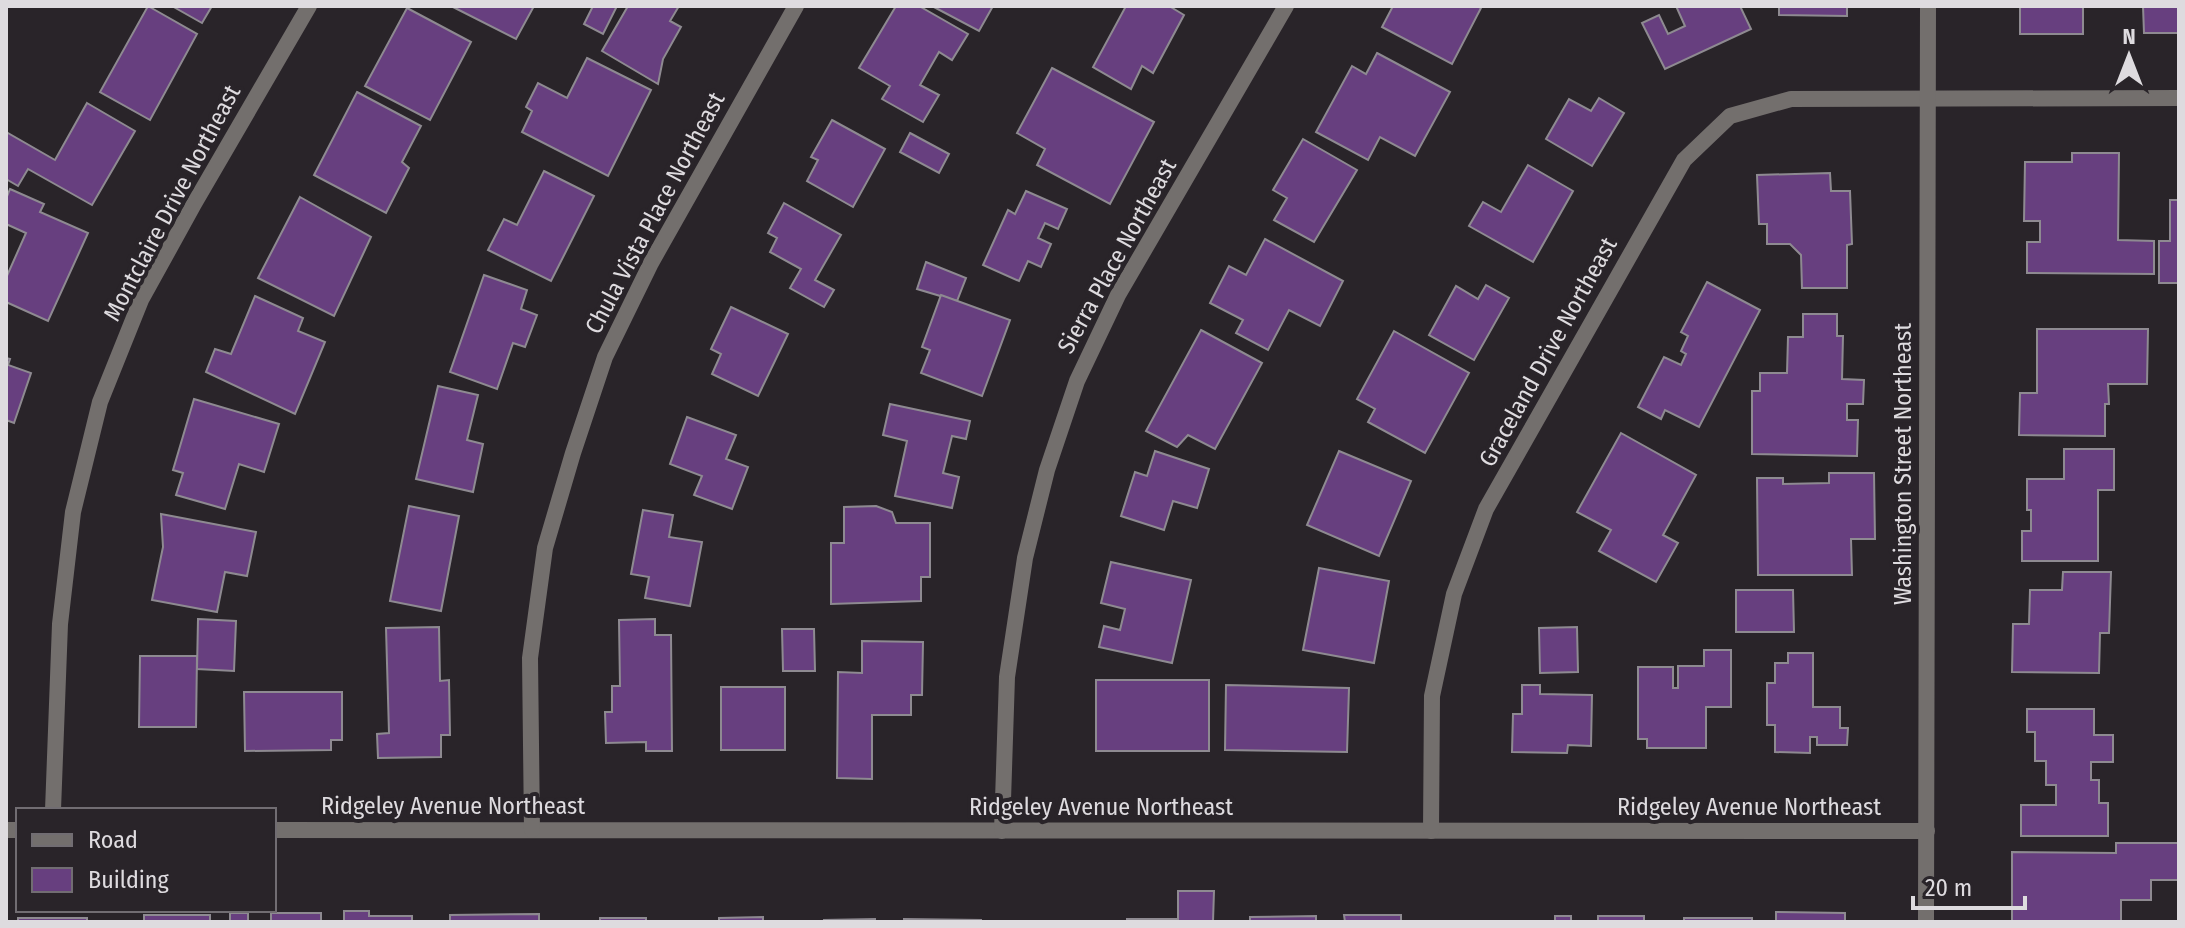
<svg xmlns="http://www.w3.org/2000/svg" width="2185" height="928" font-family="'Fira Sans Condensed',sans-serif">
	<rect width="100%" height="100%" fill="#292429"/>
	<g fill="#673f7f" stroke="#8e8a91" stroke-width="2">
		<path d="M 148,6 L 197,34 L 150,120 L 100,92 Z"/>
		<path d="M 172,6 L 212,6 L 202,23 Z"/>
		<path d="M 451,6 L 534,6 L 516,39 Z"/>
		<path d="M 593,6 L 617,6 L 603,34 L 584,24 Z"/>
		<path d="M 628,6 L 679,6 L 670,21 L 681,27 L 663,59 L 658,84 L 602,51 Z"/>
		<path d="M 896,6 L 919,6 L 968,34 L 952,60 L 939,52 L 920,85 L 939,95 L 923,122 L 882,99 L 890,86 L 859,68 Z"/>
		<path d="M 932,6 L 993,6 L 979,31 Z"/>
		<path d="M 1126,6 L 1169,6 L 1184,15 L 1153,73 L 1142,66 L 1131,89 L 1093,67 Z"/>
		<path d="M 1393,6 L 1477,6 L 1481,8 L 1452,64 L 1382,27 Z"/>
		<path d="M 1676,6 L 1740,6 L 1751,29 L 1665,69 L 1642,23 L 1659,15 L 1668,34 L 1685,26 Z"/>
		<path d="M 1779,6 L 1847,6 L 1847,16 L 1779,15 Z"/>
		<rect x="2020" y="6" width="63" height="28"/>
		<path d="M 2143,6 L 2179,6 L 2179,33 L 2144,33 Z"/>
		<path d="M 407,8 L 471,42 L 430,120 L 365,86 Z"/>
		<path d="M 1377,53 L 1450,92 L 1415,156 L 1380,137 L 1368,160 L 1316,132 L 1352,66 L 1366,74 Z"/>
		<path d="M 587,58 L 651,90 L 608,176 L 522,132 L 532,111 L 526,107 L 538,83 L 567,98 Z"/>
		<path d="M 1052,68 L 1154,122 L 1110,204 L 1037,165 L 1045,149 L 1017,133 Z"/>
		<path d="M 357,92 L 421,126 L 402,162 L 409,168 L 386,213 L 314,175 Z"/>
		<path d="M 1599,98 L 1624,113 L 1592,166 L 1546,139 L 1569,99 L 1591,111 Z"/>
		<path d="M 87,103 L 135,131 L 92,205 L 28,169 L 18,186 L 6,179 L 6,132 L 55,160 Z"/>
		<path d="M 832,120 L 885,149 L 853,207 L 807,181 L 818,160 L 811,157 Z"/>
		<path d="M 910,133 L 949,154 L 939,173 L 900,152 Z"/>
		<path d="M 1303,139 L 1357,170 L 1314,242 L 1274,220 L 1287,198 L 1273,190 Z"/>
		<path d="M 2072,153 L 2119,153 L 2118,240 L 2154,241 L 2154,274 L 2027,273 L 2027,242 L 2040,242 L 2040,221 L 2024,221 L 2025,162 L 2072,162 Z"/>
		<path d="M 1528,165 L 1573,191 L 1533,262 L 1469,226 L 1483,202 L 1501,212 Z"/>
		<path d="M 544,171 L 594,196 L 551,281 L 488,250 L 504,219 L 517,225 Z"/>
		<path d="M 1830,173 L 1831,191 L 1850,191 L 1852,244 L 1847,245 L 1847,288 L 1802,288 L 1801,255 L 1790,244 L 1767,244 L 1767,224 L 1759,224 L 1757,175 Z"/>
		<path d="M 10,189 L 44,204 L 40,212 L 88,233 L 48,321 L 6,302 L 6,278 L 26,233 L 6,224 L 6,199 Z"/>
		<path d="M 1026,191 L 1067,209 L 1058,229 L 1045,223 L 1038,238 L 1051,244 L 1041,267 L 1028,261 L 1019,281 L 983,265 L 1008,210 L 1015,214 Z"/>
		<path d="M 300,197 L 371,237 L 334,316 L 258,278 Z"/>
		<path d="M 2170,200 L 2179,200 L 2179,283 L 2159,283 L 2159,241 L 2170,241 Z"/>
		<path d="M 784,203 L 841,235 L 815,280 L 834,290 L 824,307 L 790,288 L 801,269 L 770,252 L 777,238 L 768,233 Z"/>
		<path d="M 1265,239 L 1343,281 L 1320,326 L 1289,310 L 1268,350 L 1236,333 L 1243,320 L 1210,303 L 1229,266 L 1246,275 Z"/>
		<path d="M 926,262 L 966,278 L 957,301 L 917,289 Z"/>
		<path d="M 484,275 L 527,290 L 521,309 L 537,315 L 525,347 L 513,343 L 497,389 L 450,372 Z"/>
		<path d="M 1707,282 L 1760,310 L 1699,427 L 1665,410 L 1661,419 L 1638,407 L 1664,357 L 1681,365 L 1686,354 L 1681,351 L 1688,336 L 1681,332 Z"/>
		<path d="M 1486,285 L 1509,298 L 1474,360 L 1429,335 L 1456,286 L 1478,299 Z"/>
		<path d="M 941,295 L 1010,320 L 982,396 L 921,373 L 930,350 L 922,347 Z"/>
		<path d="M 255,296 L 303,318 L 298,331 L 325,342 L 295,414 L 206,372 L 215,349 L 231,354 Z"/>
		<path d="M 731,307 L 788,334 L 758,396 L 712,374 L 721,354 L 711,349 Z"/>
		<path d="M 1803,314 L 1837,314 L 1837,336 L 1843,336 L 1842,379 L 1864,380 L 1863,404 L 1847,404 L 1847,420 L 1858,420 L 1857,456 L 1752,454 L 1752,391 L 1760,391 L 1760,373 L 1787,373 L 1788,337 L 1803,337 Z"/>
		<path d="M 2037,329 L 2148,329 L 2147,384 L 2108,384 L 2109,404 L 2105,404 L 2105,436 L 2019,435 L 2020,393 L 2037,393 Z"/>
		<path d="M 1201,330 L 1262,363 L 1215,449 L 1188,435 L 1177,447 L 1146,431 Z"/>
		<path d="M 1394,331 L 1469,373 L 1425,453 L 1368,422 L 1375,409 L 1357,399 Z"/>
		<path d="M 6,358 L 10,359 L 8,365 L 31,373 L 14,423 L 6,420 Z"/>
		<path d="M 438,386 L 478,395 L 467,440 L 483,444 L 473,492 L 416,479 Z"/>
		<path d="M 194,399 L 279,424 L 264,472 L 239,464 L 225,509 L 176,495 L 183,473 L 173,470 Z"/>
		<path d="M 890,404 L 970,421 L 966,439 L 952,436 L 943,473 L 959,477 L 952,508 L 895,496 L 907,441 L 883,435 Z"/>
		<path d="M 687,417 L 736,435 L 726,459 L 748,467 L 732,509 L 694,495 L 702,476 L 670,464 Z"/>
		<path d="M 1621,433 L 1696,475 L 1663,535 L 1678,543 L 1656,582 L 1599,551 L 1611,530 L 1577,512 Z"/>
		<path d="M 2064,449 L 2114,449 L 2114,490 L 2098,490 L 2098,561 L 2022,561 L 2022,531 L 2031,531 L 2031,510 L 2027,510 L 2027,479 L 2064,479 Z"/>
		<path d="M 1155,451 L 1209,469 L 1197,508 L 1173,501 L 1164,530 L 1121,516 L 1135,472 L 1147,476 Z"/>
		<path d="M 1339,451 L 1411,481 L 1379,556 L 1307,525 Z"/>
		<path d="M 1829,473 L 1874,473 L 1875,539 L 1851,539 L 1852,575 L 1758,575 L 1757,478 L 1783,478 L 1783,484 L 1829,483 Z"/>
		<path d="M 409,506 L 459,516 L 441,611 L 390,601 Z"/>
		<path d="M 876,506 L 892,512 L 896,523 L 930,523 L 930,577 L 921,577 L 921,601 L 831,604 L 831,543 L 844,543 L 844,507 Z"/>
		<path d="M 643,510 L 673,515 L 669,537 L 702,542 L 690,606 L 645,598 L 649,577 L 631,574 Z"/>
		<path d="M 161,514 L 256,532 L 247,576 L 225,572 L 217,612 L 152,600 L 163,547 Z"/>
		<path d="M 1111,562 L 1191,580 L 1172,663 L 1099,647 L 1104,626 L 1120,630 L 1125,609 L 1101,603 Z"/>
		<path d="M 1319,568 L 1389,581 L 1374,663 L 1303,650 Z"/>
		<path d="M 2063,572 L 2111,572 L 2109,633 L 2100,633 L 2099,673 L 2012,672 L 2013,624 L 2029,624 L 2030,590 L 2062,590 Z"/>
		<path d="M 1736,590 L 1793,590 L 1794,632 L 1736,632 Z"/>
		<path d="M 198,619 L 236,621 L 234,671 L 197,669 Z"/>
		<path d="M 655,619 L 655,635 L 671,635 L 672,751 L 646,751 L 646,742 L 606,743 L 605,712 L 612,712 L 612,686 L 620,686 L 619,620 Z"/>
		<path d="M 439,627 L 440,681 L 449,680 L 450,735 L 441,735 L 441,757 L 378,758 L 377,734 L 389,733 L 386,628 Z"/>
		<path d="M 1577,627 L 1578,672 L 1540,673 L 1539,628 Z"/>
		<path d="M 782,629 L 814,629 L 815,671 L 783,671 Z"/>
		<path d="M 862,641 L 923,642 L 922,695 L 911,695 L 911,715 L 872,715 L 872,779 L 837,778 L 838,672 L 862,673 Z"/>
		<path d="M 1704,650 L 1731,650 L 1731,707 L 1706,707 L 1706,748 L 1647,748 L 1647,739 L 1638,739 L 1638,667 L 1673,667 L 1673,688 L 1678,688 L 1678,666 L 1704,666 Z"/>
		<path d="M 1788,653 L 1813,653 L 1813,707 L 1840,707 L 1840,728 L 1848,728 L 1847,745 L 1817,745 L 1817,737 L 1810,737 L 1810,753 L 1775,752 L 1775,725 L 1767,725 L 1767,683 L 1775,683 L 1775,663 L 1788,663 Z"/>
		<path d="M 140,656 L 197,656 L 196,727 L 139,727 Z"/>
		<rect x="1096" y="680" width="113" height="71"/>
		<path d="M 1226,685 L 1349,688 L 1347,752 L 1225,750 Z"/>
		<path d="M 1522,685 L 1540,685 L 1540,694 L 1592,695 L 1591,746 L 1568,745 L 1567,753 L 1512,752 L 1513,714 L 1522,714 Z"/>
		<rect x="721" y="687" width="64" height="63"/>
		<path d="M 244,692 L 342,692 L 342,740 L 331,740 L 331,750 L 245,751 Z"/>
		<path d="M 2027,709 L 2094,709 L 2094,735 L 2113,735 L 2113,762 L 2091,762 L 2091,780 L 2099,780 L 2099,803 L 2108,803 L 2108,836 L 2021,836 L 2021,805 L 2056,805 L 2056,785 L 2046,785 L 2046,761 L 2035,761 L 2035,732 L 2027,732 Z"/>
		<path d="M 2116,843 L 2179,843 L 2179,880 L 2151,880 L 2151,900 L 2121,900 L 2121,922 L 2012,922 L 2012,852 L 2116,853 Z"/>
		<path d="M 1178,891 L 1214,891 L 1213,922 L 1127,922 L 1127,919 L 1178,919 Z"/>
		<path d="M 344,911 L 369,911 L 369,916 L 412,916 L 412,922 L 344,922 Z"/>
		<path d="M 1776,912 L 1845,913 L 1845,922 L 1776,922 Z"/>
		<rect x="230" y="913" width="18" height="9"/>
		<rect x="271" y="913" width="50" height="9"/>
		<path d="M 539,914 L 539,922 L 450,922 L 450,915 Z"/>
		<rect x="144" y="915" width="66" height="7"/>
		<path d="M 1344,915 L 1401,915 L 1401,922 L 1345,922 Z"/>
		<path d="M 1316,916 L 1316,922 L 1250,922 L 1250,917 Z"/>
		<rect x="1555" y="916" width="16" height="6"/>
		<rect x="1598" y="916" width="46" height="6"/>
		<path d="M 763,917 L 763,922 L 719,922 L 719,918 Z"/>
		<rect x="18" y="918" width="69" height="4"/>
		<rect x="600" y="918" width="46" height="4"/>
		<rect x="1684" y="918" width="68" height="4"/>
		<path d="M 875,919 L 875,922 L 824,922 L 824,920 Z"/>
		<path d="M 904,919 L 981,920 L 981,922 L 904,922 Z"/>
	</g>
	<g fill="none" stroke-linecap="round" stroke-linejoin="round">
		<g stroke="#736f6d" stroke-width="16">
			<path d="M 53,810 L 60,624 L 73,512 L 100,402 L 141,300 L 194,204 L 309,6"/>
			<path d="M 6,830 L 18,830"/>
			<path d="M 274,830 L 1927,831"/>
			<path d="M 532,830 L 530,658 L 545,548 L 573,453 L 605,357 L 651,263 L 796,6"/>
			<path d="M 1002,831 L 1007,677 L 1025,558 L 1047,470 L 1077,381 L 1118,295 L 1286,6"/>
			<path d="M 1431,831 L 1432,696 L 1454,594 L 1486,509 L 1684,160 L 1730,116 L 1791,99 L 2179,98"/>
		</g>
		<path stroke="#736f6d" stroke-width="16" d="M 1926,922 L 1928,6"/>
	</g>
	<g text-anchor="middle" stroke-width="8" stroke-linejoin="round" paint-order="stroke">
		<g font-size="24" fill="#dedbdf" stroke="#292429">
			<text transform="translate(172 203) rotate(-62)" y="8">Montclaire Drive Northeast</text>
			<text transform="translate(655 213) rotate(-62)" y="8">Chula Vista Place Northeast</text>
			<text transform="translate(1117 256) rotate(-61)" y="8">Sierra Place Northeast</text>
			<text transform="translate(1548 352) rotate(-61)" y="8">Graceland Drive Northeast</text>
			<text transform="translate(1903 464) rotate(-90)" y="8">Washington Street Northeast</text>
			<text x="453" y="814">Ridgeley Avenue Northeast</text>
			<text x="1101" y="815">Ridgeley Avenue Northeast</text>
			<text x="1749" y="815">Ridgeley Avenue Northeast</text>
		</g>
	</g>
	<rect width="2185" height="928" fill="none" stroke="#dedbdf" stroke-width="16"/>
	<rect x="16" y="808" width="260" height="104" fill="#292429" stroke="#716d72" stroke-width="2"/>
	<rect x="32" y="834" width="40" height="12" fill="#736f6d" stroke="#716d72" stroke-width="2"/>
	<text x="88" y="848" font-size="24" fill="#dedbdf">Road</text>
	<rect x="32" y="868" width="40" height="24" fill="#673f7f" stroke="#716d72" stroke-width="2"/>
	<text x="88" y="888" font-size="24" fill="#dedbdf">Building</text>
	<g transform="translate(2129 56)" stroke="#292429" stroke-width="6" paint-order="stroke">
	<path d="M0-6L14 30L0 20L-14 30Z" fill="#dedbdf"/>
	<text y="-12" font-size="22" font-weight="bold" text-anchor="middle" fill="#dedbdf">N</text>
	</g>
	<path d="M1913 896v12h112v-12" fill="none" stroke="#dedbdf" stroke-width="4"/>
	<text x="1925" y="896" font-size="24" fill="#dedbdf" stroke="#292429" stroke-width="6" paint-order="stroke">20 m</text>
</svg>
